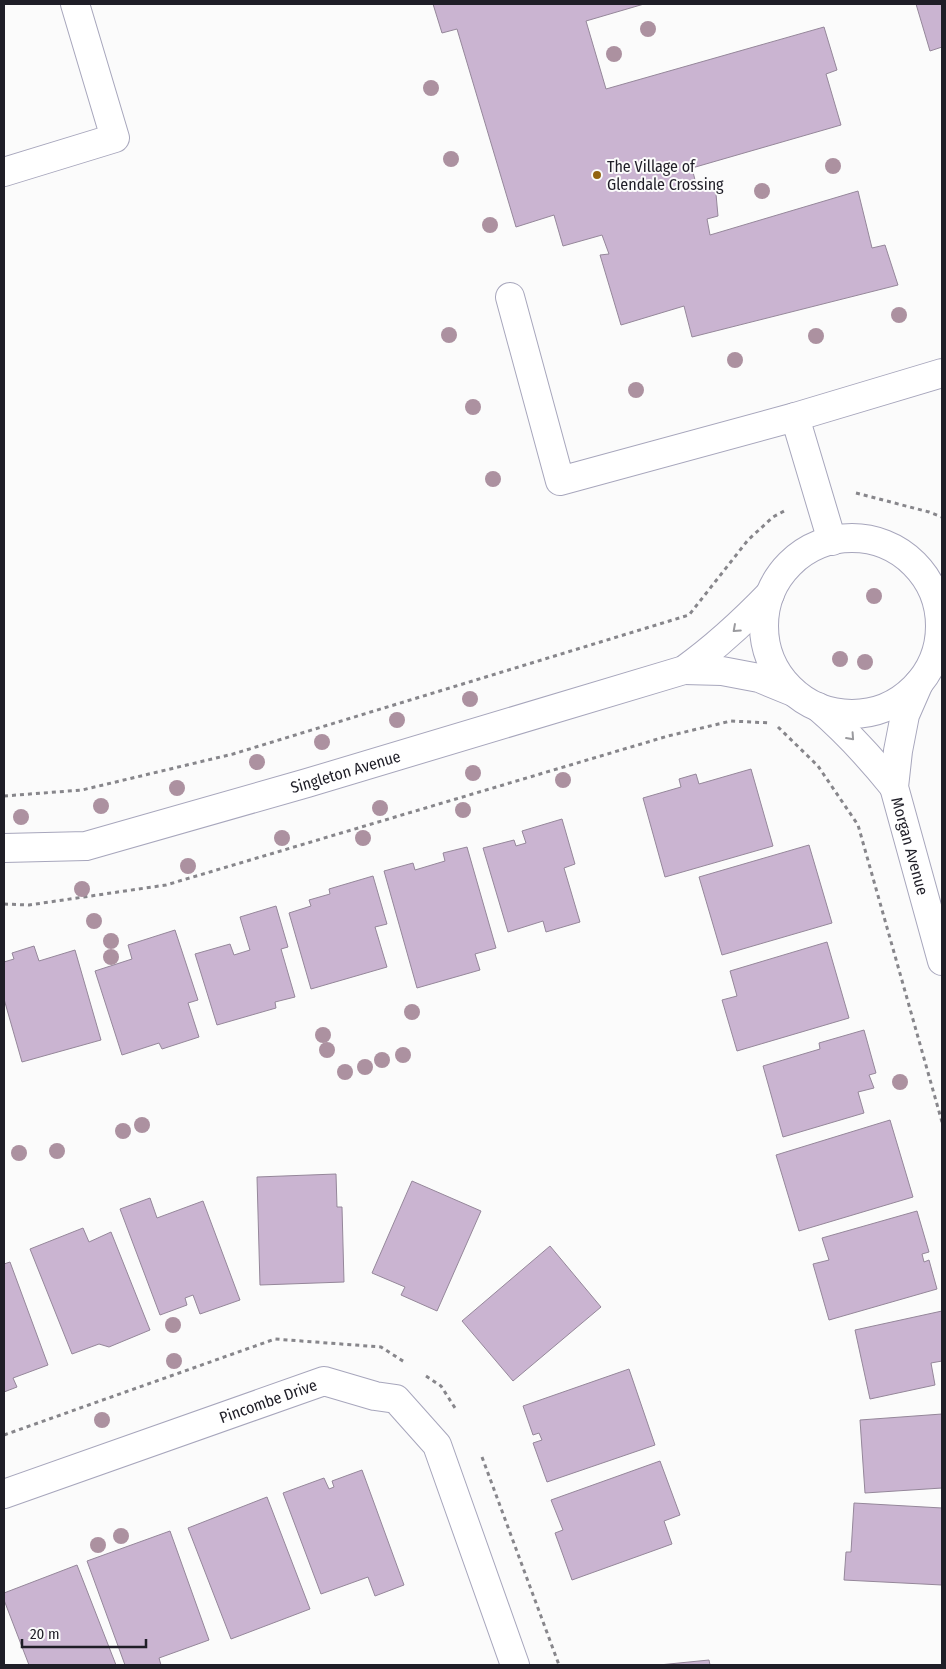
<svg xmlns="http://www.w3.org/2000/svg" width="946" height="1669" font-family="'Fira Sans Condensed',sans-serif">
	<rect width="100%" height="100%" fill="#fbfbfb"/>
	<g fill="#cab4d1" stroke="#95879a">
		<path d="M 433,4 L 644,4 L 586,21 L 606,89 L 824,27 L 837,70 L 826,74 L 841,125 L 692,168 L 696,184 L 703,182 L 710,183 L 716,194 L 718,216 L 707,219 L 710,235 L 858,191 L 872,248 L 885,245 L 898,285 L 692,337 L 684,306 L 621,325 L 600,255 L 609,254 L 602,235 L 563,246 L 554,215 L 516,227 L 457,29 L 442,33 Z"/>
		<path d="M 916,4 L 942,4 L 942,47 L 930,51 Z"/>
		<path d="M 751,769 L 773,846 L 665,877 L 643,798 L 681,787 L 679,779 L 696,774 L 699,784 Z"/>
		<path d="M 562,819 L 575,864 L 564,868 L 580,922 L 546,932 L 543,921 L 508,932 L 483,848 L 514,840 L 516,846 L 526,843 L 522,831 Z"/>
		<path d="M 809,845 L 832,923 L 722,955 L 699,877 Z"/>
		<path d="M 467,847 L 496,948 L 475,954 L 480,970 L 417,988 L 384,871 L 413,863 L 415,870 L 445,861 L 443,853 Z"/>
		<path d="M 373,876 L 387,924 L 375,927 L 387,967 L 311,989 L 289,913 L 311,906 L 309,900 L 330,894 L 329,889 Z"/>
		<path d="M 276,906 L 288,947 L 281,949 L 295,997 L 275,1002 L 276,1008 L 217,1025 L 195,954 L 230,944 L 234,955 L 250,950 L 240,917 Z"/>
		<path d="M 175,930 L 198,1000 L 188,1003 L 199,1037 L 162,1049 L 159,1043 L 122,1055 L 95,971 L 132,959 L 128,945 Z"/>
		<path d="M 827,942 L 849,1018 L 737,1051 L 722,1000 L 737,996 L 730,971 Z"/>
		<path d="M 34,946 L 39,961 L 75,950 L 101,1040 L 22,1062 L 4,999 L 4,962 L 14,959 L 12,953 Z"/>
		<path d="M 864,1030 L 876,1073 L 869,1075 L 874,1088 L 858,1092 L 864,1113 L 783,1137 L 763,1066 L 820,1049 L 819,1043 Z"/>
		<path d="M 890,1120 L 913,1197 L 799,1231 L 776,1155 Z"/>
		<path d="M 336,1174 L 337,1207 L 342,1207 L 344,1282 L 260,1285 L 257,1177 Z"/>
		<path d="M 412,1181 L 481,1211 L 437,1311 L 401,1295 L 405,1287 L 372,1273 Z"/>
		<path d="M 150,1198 L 157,1218 L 203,1201 L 240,1300 L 200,1314 L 193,1295 L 185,1298 L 187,1305 L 160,1315 L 120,1209 Z"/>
		<path d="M 917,1211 L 929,1252 L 922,1254 L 924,1262 L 929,1260 L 937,1289 L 829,1320 L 813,1264 L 829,1260 L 822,1238 Z"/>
		<path d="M 83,1228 L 89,1242 L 111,1232 L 150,1330 L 109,1347 L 99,1344 L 72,1354 L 30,1249 Z"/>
		<path d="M 550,1246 L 601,1307 L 513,1381 L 462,1321 Z"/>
		<path d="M 10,1262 L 48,1365 L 13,1378 L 17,1387 L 4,1392 L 4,1264 Z"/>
		<path d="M 942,1311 L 942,1361 L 931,1363 L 935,1385 L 870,1399 L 855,1330 Z"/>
		<path d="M 629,1369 L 655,1445 L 547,1482 L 533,1443 L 542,1440 L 539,1433 L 533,1435 L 523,1406 Z"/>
		<path d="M 942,1414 L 942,1488 L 865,1493 L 860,1420 Z"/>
		<path d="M 660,1461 L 680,1515 L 664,1521 L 672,1544 L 572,1580 L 555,1533 L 563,1530 L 551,1500 Z"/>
		<path d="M 362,1470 L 404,1585 L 375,1596 L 368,1577 L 321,1594 L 283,1493 L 324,1478 L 329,1489 L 334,1487 L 332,1481 Z"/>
		<path d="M 267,1497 L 310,1609 L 231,1639 L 188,1528 Z"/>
		<path d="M 854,1503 L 942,1508 L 942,1585 L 844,1580 L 846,1552 L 851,1552 Z"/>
		<path d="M 170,1531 L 209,1640 L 159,1658 L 161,1665 L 125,1665 L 87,1561 Z"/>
		<path d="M 77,1565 L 116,1665 L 29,1665 L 4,1600 L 4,1593 Z"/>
		<path d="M 709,1660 L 710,1665 L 659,1665 Z"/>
	</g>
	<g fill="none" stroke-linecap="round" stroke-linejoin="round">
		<defs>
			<g id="minor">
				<path d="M 4,172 L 115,138 L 75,4"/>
				<path d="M 510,297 L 560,481 L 795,417 L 832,541"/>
				<path d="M 795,417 L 942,373"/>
				<circle cx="852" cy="626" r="88"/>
				<path d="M 684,670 L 722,671 L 759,678 L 793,692"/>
				<path id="s1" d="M 919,683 L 905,715 L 898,751 L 894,787 L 942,961"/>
				<path d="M 818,707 C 847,732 870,757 894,787"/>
				<path id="s2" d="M 4,848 L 86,846 L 307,783 L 684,670 C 716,647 743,622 770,594"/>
				<path id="s3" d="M 4,1494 L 324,1381 L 375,1396 L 396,1399 L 437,1445 L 515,1665"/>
			</g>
		</defs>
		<use href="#minor" stroke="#a7a6bc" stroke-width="30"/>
		<g stroke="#87868b" stroke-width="3" stroke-dasharray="4 4" stroke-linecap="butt">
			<path d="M 856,493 L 929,512 L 942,517"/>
			<path d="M 778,727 L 818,766 L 858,825 L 942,1122"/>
			<path d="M 4,796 L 82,790 L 233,754 L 689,615 L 748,540 L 773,517 L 786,510"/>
			<path d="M 4,904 L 29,905 L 166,885 L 668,736 L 731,721 L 771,723"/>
			<path d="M 426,1376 L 441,1386 L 455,1408"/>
			<path d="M 4,1435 L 275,1339 L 381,1347 L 406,1363"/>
			<path d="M 482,1457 L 559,1665"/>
		</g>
		<use href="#minor" stroke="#fff" stroke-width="28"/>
	</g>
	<g fill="#ac91a0">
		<circle cx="648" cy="29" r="8"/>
		<circle cx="614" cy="54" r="8"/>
		<circle cx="431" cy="88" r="8"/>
		<circle cx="451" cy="159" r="8"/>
		<circle cx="833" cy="166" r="8"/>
		<circle cx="762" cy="191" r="8"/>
		<circle cx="490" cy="225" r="8"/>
		<circle cx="899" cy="315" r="8"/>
		<circle cx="449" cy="335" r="8"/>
		<circle cx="816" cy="336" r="8"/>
		<circle cx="735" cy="360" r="8"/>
		<circle cx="636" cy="390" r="8"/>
		<circle cx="473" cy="407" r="8"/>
		<circle cx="493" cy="479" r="8"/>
		<circle cx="874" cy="596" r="8"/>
		<circle cx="840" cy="659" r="8"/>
		<circle cx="865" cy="662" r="8"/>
		<circle cx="470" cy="699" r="8"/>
		<circle cx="397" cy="720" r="8"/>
		<circle cx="322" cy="742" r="8"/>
		<circle cx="257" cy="762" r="8"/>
		<circle cx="473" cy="773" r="8"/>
		<circle cx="563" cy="780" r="8"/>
		<circle cx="177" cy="788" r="8"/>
		<circle cx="101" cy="806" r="8"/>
		<circle cx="380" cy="808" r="8"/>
		<circle cx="463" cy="810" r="8"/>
		<circle cx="21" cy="817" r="8"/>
		<circle cx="282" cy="838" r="8"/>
		<circle cx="363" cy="838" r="8"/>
		<circle cx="188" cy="866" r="8"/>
		<circle cx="82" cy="889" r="8"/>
		<circle cx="94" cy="921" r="8"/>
		<circle cx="111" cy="941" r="8"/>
		<circle cx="111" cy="957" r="8"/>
		<circle cx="412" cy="1012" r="8"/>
		<circle cx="323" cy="1035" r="8"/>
		<circle cx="327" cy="1050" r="8"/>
		<circle cx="403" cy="1055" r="8"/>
		<circle cx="382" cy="1060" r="8"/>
		<circle cx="365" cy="1067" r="8"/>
		<circle cx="345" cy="1072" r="8"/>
		<circle cx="900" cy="1082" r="8"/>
		<circle cx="142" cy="1125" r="8"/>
		<circle cx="123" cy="1131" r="8"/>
		<circle cx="57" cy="1151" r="8"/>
		<circle cx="19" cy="1153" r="8"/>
		<circle cx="173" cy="1325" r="8"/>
		<circle cx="174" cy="1361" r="8"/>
		<circle cx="102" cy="1420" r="8"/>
		<circle cx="121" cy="1536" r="8"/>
		<circle cx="98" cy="1545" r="8"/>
	</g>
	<defs><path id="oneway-chevron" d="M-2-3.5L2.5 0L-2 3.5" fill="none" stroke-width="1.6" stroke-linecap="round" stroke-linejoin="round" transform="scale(1.25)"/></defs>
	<g stroke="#9a9a9e">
		<use href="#oneway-chevron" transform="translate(736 629) rotate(138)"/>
		<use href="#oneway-chevron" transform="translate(851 737) rotate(48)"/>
	</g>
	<circle fill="#926311" stroke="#fbfbfb" stroke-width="2" cx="597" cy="175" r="5"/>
	<g text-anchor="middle" stroke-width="4" stroke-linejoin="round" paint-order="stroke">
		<g font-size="16" fill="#1f1e27" stroke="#fbfbfb" text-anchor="start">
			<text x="607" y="172">The Village of<tspan x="607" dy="18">Glendale Crossing</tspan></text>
		</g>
		<g font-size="16" fill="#1f1e27" stroke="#fbfbfb">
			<text dy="6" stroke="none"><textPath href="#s2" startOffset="352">Singleton Avenue</textPath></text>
			<text dy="6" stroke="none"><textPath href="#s1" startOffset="169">Morgan Avenue</textPath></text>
			<text dy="6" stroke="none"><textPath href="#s3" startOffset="280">Pincombe Drive</textPath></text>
		</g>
	</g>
	<rect width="946" height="1669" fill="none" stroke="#1f1e27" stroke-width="10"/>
	<path d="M22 1639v8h124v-8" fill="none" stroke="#1f1e27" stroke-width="2.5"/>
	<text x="30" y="1639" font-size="15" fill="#1f1e27" stroke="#fbfbfb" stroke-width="4" paint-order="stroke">20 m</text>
</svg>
